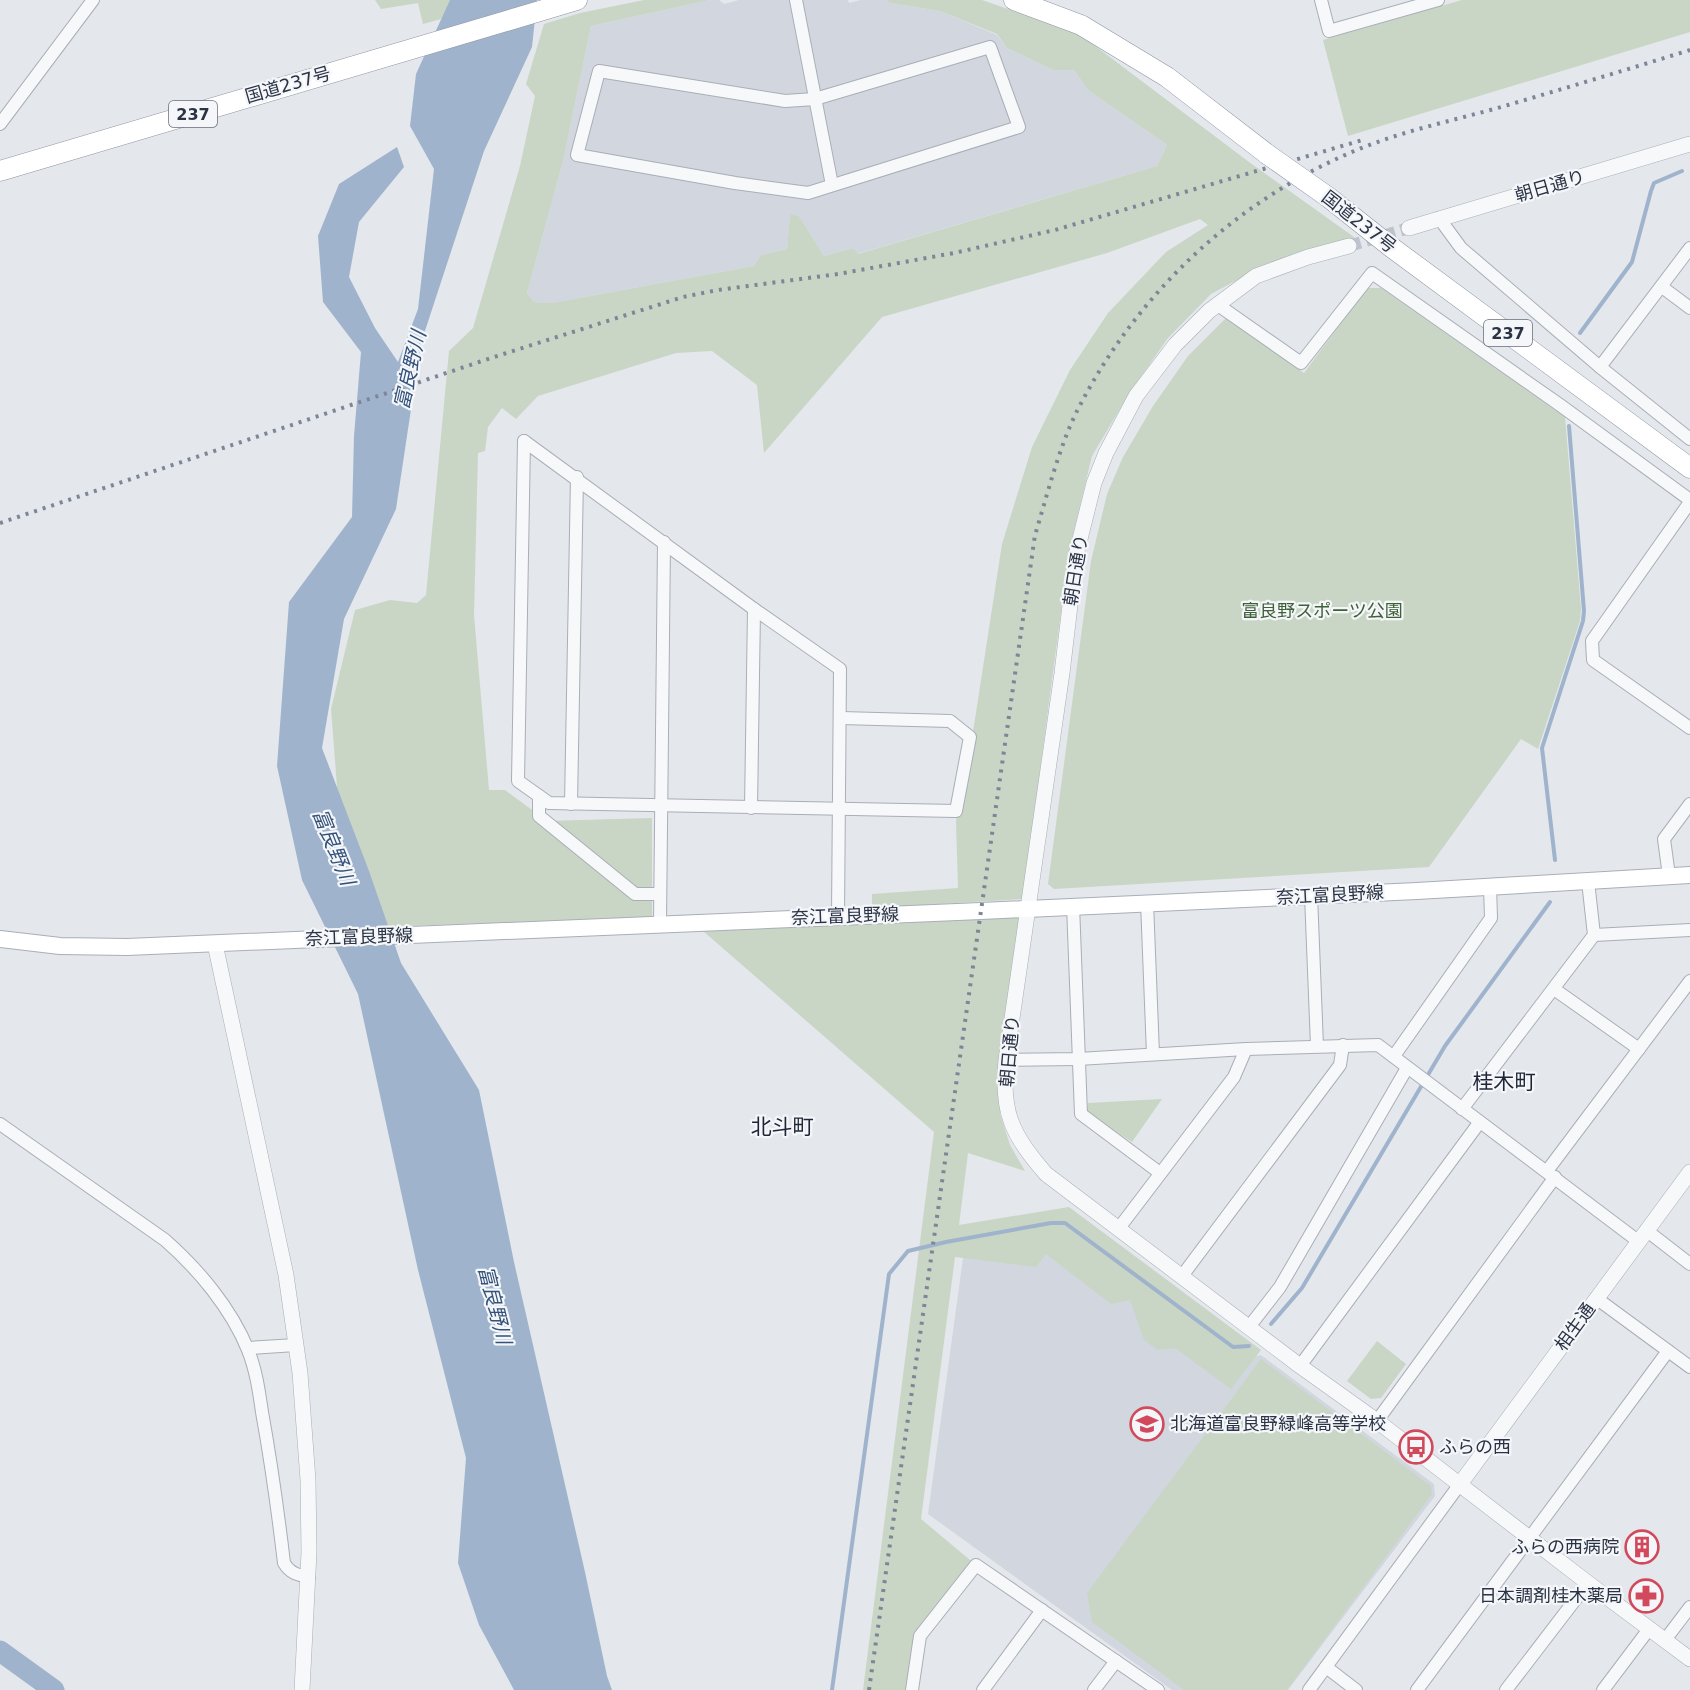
<svg xmlns="http://www.w3.org/2000/svg" width="1690" height="1690" font-family="'DejaVu Sans','Noto Sans JP',sans-serif">
	<rect width="100%" height="100%" fill="#e4e7ec"/>
	<g fill="#d2d6de">
		<path d="M 710,0 L 719,0 L 724,4 L 739,0 L 848,0 L 849,3 L 861,0 L 886,0 L 890,3 L 940,11 L 997,35 L 1007,48 L 1053,70 L 1074,70 L 1088,90 L 1167,145 L 1157,166 L 857,254 L 853,248 L 824,256 L 799,216 L 790,214 L 787,249 L 761,255 L 754,266 L 552,303 L 534,302 L 527,293 L 563,161 L 591,26 Z"/>
		<path d="M 1050,1231 L 1225,1364 L 1261,1355 L 1434,1484 L 1435,1496 L 1288,1690 L 1172,1690 L 928,1514 L 964,1251 Z"/>
	</g>
	<g fill="#c9d6c5">
		<path d="M 375,0 L 456,0 L 441,19 L 423,24 L 418,3 L 381,9 Z"/>
		<path d="M 644,0 L 710,0 L 591,26 L 563,161 L 527,293 L 534,302 L 552,303 L 754,266 L 761,255 L 787,249 L 790,214 L 799,216 L 824,256 L 853,248 L 858,254 L 1157,166 L 1167,145 L 1088,90 L 1074,70 L 1053,70 L 1007,48 L 997,34 L 940,11 L 890,3 L 886,0 L 982,0 L 1078,33 L 1249,162 L 1361,242 L 1254,271 L 1211,294 L 1168,338 L 1130,392 L 1092,456 L 1069,551 L 1023,899 L 872,908 L 872,894 L 958,888 L 956,821 L 973,732 L 1002,544 L 1032,447 L 1070,370 L 1108,313 L 1166,252 L 1208,225 L 1200,219 L 1107,253 L 882,317 L 764,453 L 757,385 L 712,351 L 676,353 L 538,396 L 516,419 L 502,408 L 488,427 L 485,451 L 478,453 L 474,615 L 489,790 L 505,790 L 547,821 L 652,818 L 652,917 L 377,927 L 339,812 L 331,709 L 355,610 L 390,600 L 417,603 L 426,595 L 449,351 L 473,328 L 520,166 L 535,96 L 526,84 L 544,24 L 580,13 Z"/>
		<path d="M 1462,0 L 1690,0 L 1690,32 L 1348,136 L 1323,40 Z"/>
		<path d="M 1367,288 L 1381,288 L 1565,417 L 1581,609 L 1580,621 L 1538,749 L 1521,739 L 1429,867 L 1054,889 L 1048,884 L 1091,561 L 1107,494 L 1123,457 L 1153,406 L 1188,356 L 1226,318 L 1304,373 Z"/>
		<path d="M 1022,917 L 1001,1072 L 1000,1114 L 1010,1145 L 1025,1171 L 968,1153 L 959,1225 L 1069,1207 L 1261,1350 L 1231,1389 L 1175,1348 L 1158,1350 L 1144,1340 L 1130,1300 L 1111,1304 L 1046,1254 L 1036,1267 L 955,1257 L 921,1519 L 976,1565 L 920,1636 L 912,1690 L 863,1690 L 934,1132 L 703,931 Z"/>
		<path d="M 1162,1099 L 1132,1142 L 1087,1113 L 1088,1103 Z"/>
		<path d="M 1377,1341 L 1406,1364 L 1381,1398 L 1371,1399 L 1347,1381 Z"/>
		<path d="M 1261,1359 L 1431,1486 L 1432,1494 L 1287,1690 L 1184,1690 L 1092,1622 L 1087,1593 Z"/>
	</g>
	<path fill="#9fb4cc" d="M 450,0 L 537,0 L 532,47 L 484,151 L 421,343 L 396,509 L 344,619 L 322,748 L 369,871 L 401,963 L 479,1090 L 514,1262 L 585,1572 L 607,1676 L 612,1690 L 514,1690 L 479,1625 L 458,1563 L 466,1458 L 418,1270 L 358,994 L 302,880 L 277,766 L 289,602 L 352,517 L 354,436 L 361,352 L 323,302 L 318,236 L 339,184 L 397,147 L 404,167 L 359,222 L 349,277 L 375,328 L 398,362 L 418,309 L 434,169 L 410,126 L 416,74 Z"/>
	<g fill="none" stroke-linecap="round" stroke-linejoin="round">
		<g stroke="#9fb4cc" stroke-width="4">
			<path d="M 1580,333 L 1632,262 L 1651,191 L 1654,183 L 1682,171"/>
			<path d="M 1555,860 L 1542,748 L 1583,621 L 1584,611 L 1569,426"/>
			<path d="M 1271,1324 L 1302,1288 L 1445,1046 L 1550,902"/>
			<path d="M 832,1690 L 889,1274 L 908,1251 L 946,1242 L 1051,1223 L 1065,1223 L 1233,1347 L 1249,1346"/>
		</g>
		<path stroke="#9fb4cc" stroke-width="21" d="M 0,1651 L 54,1690"/>
		<path stroke="#bfc3cb" stroke-width="12" stroke-dasharray="12 6" stroke-linecap="butt" d="M 1349,246 L 1409,228"/>
		<defs>
			<g id="minor">
				<path d="M 796,0 L 832,185"/>
				<path d="M 1321,0 L 1329,31 L 1438,0"/>
				<path d="M 990,47 L 1019,127 L 808,193 L 735,183 L 577,155 L 599,71 L 785,101 L 815,99 Z"/>
				<path d="M 0,124 L 93,0"/>
				<path d="M 1439,218 L 1461,248 L 1600,367 L 1690,439"/>
				<path d="M 1662,287 L 1690,308"/>
				<path d="M 1218,305 L 1301,363 L 1372,273 L 1560,405 L 1690,500"/>
				<path d="M 1600,367 L 1690,248"/>
				<path d="M 524,441 L 518,781 L 549,803 L 956,811 L 970,737 L 950,721 L 841,718"/>
				<path d="M 524,441 L 754,609 L 840,669 L 838,916"/>
				<path d="M 1690,502 L 1592,641 L 1593,660 L 1690,728"/>
				<path d="M 539,796 L 539,816 L 635,894 L 660,894"/>
				<path d="M 571,804 L 577,477"/>
				<path d="M 751,808 L 754,609"/>
				<path d="M 1669,876 L 1664,839 L 1690,804"/>
				<path d="M 1311,895 L 1317,1046"/>
				<path d="M 1147,902 L 1153,1054"/>
				<path d="M 1073,905 L 1081,1114 L 1160,1173"/>
				<path d="M 660,923 L 664,542"/>
				<path d="M 1594,935 L 1690,930"/>
				<path d="M 1554,989 L 1639,1049"/>
				<path d="M 1394,1056 L 1491,918 L 1490,886"/>
				<path d="M 1006,1060 L 1078,1059 L 1246,1049 L 1378,1045 L 1638,1241"/>
				<path d="M 1462,1109 L 1594,935 L 1588,881"/>
				<path d="M 0,1124 L 165,1240 C 198,1269 231,1308 248,1350 C 256,1370 259,1391 262,1412 C 271,1462 278,1512 284,1563 C 290,1573 297,1575 309,1577"/>
				<path d="M 1547,1171 L 1690,981"/>
				<path d="M 1119,1228 L 1234,1077 L 1246,1049"/>
				<path d="M 1646,1230 L 1690,1264"/>
				<path d="M 1182,1276 L 1340,1065 L 1343,1045"/>
				<path d="M 1596,1298 L 1690,1367"/>
				<path d="M 1249,1327 L 1280,1287 L 1407,1068"/>
				<path d="M 248,1348 L 296,1345"/>
				<path d="M 1300,1366 L 1479,1123"/>
				<path d="M 1377,1421 L 1555,1177"/>
				<path d="M 1665,1640 L 1690,1607"/>
				<path d="M 1326,1667 L 1356,1690"/>
				<path d="M 912,1690 L 920,1636 L 976,1565 L 1158,1690"/>
				<path d="M 983,1690 L 1042,1610"/>
				<path d="M 1094,1690 L 1116,1661"/>
				<path d="M 1309,1690 L 1460,1484"/>
				<path d="M 1417,1690 L 1668,1351"/>
				<path d="M 1506,1690 L 1588,1583"/>
				<path d="M 1603,1690 L 1649,1629"/>
			</g>
			<g id="tertiary">
				<path d="M 1409,228 L 1690,144"/>
				<path d="M 1349,246 L 1308,257 L 1256,276 L 1209,311 L 1175,345 L 1136,396 L 1106,453 L 1094,483 L 1076,555 L 1062,673 L 1006,1060 C 1001,1114 1012,1134 1046,1174 L 1300,1366 L 1377,1421 L 1588,1583 L 1690,1659"/>
				<path d="M 215,944 L 286,1275 L 300,1373 L 308,1480 L 309,1552 L 302,1690"/>
				<path d="M 1460,1484 L 1690,1172"/>
			</g>
			<path id="secondary" d="M 0,939 L 60,946 L 127,947 L 981,911 L 1417,891 L 1690,875"/>
			<g id="trunk">
				<path d="M 1014,0 L 1081,25 L 1167,77 L 1267,154"/>
				<path d="M 0,171 L 577,0"/>
				<path d="M 1328,197 L 1391,247 L 1690,468"/>
			</g>
		</defs>
		<use href="#minor" stroke="#a9aeb7" stroke-width="14"/>
		<use href="#tertiary" stroke="#a9aeb7" stroke-width="16"/>
		<use href="#secondary" stroke="#a9aeb7" stroke-width="18"/>
		<use href="#trunk" stroke="#8b94a3" stroke-width="21"/>
		<use href="#minor" stroke="#f7f8fa" stroke-width="12"/>
		<use href="#tertiary" stroke="#f7f8fa" stroke-width="15"/>
		<use href="#secondary" stroke="#fff" stroke-width="16"/>
		<use href="#trunk" stroke="#fff" stroke-width="20"/>
		<g stroke="#7d8696" stroke-width="4" stroke-dasharray="3 6" stroke-linecap="butt">
			<path d="M 0,523 L 494,357 L 683,297 L 718,290 L 838,274 L 954,253 L 1055,230 L 1366,139"/>
			<path d="M 869,1690 L 1035,535 C 1047,496 1059,447 1077,411 C 1138,291 1239,197 1364,147 C 1410,129 1460,119 1508,105 C 1569,87 1629,69 1690,50"/>
		</g>
		<defs>
			<path id="trunk-bridge" d="M 1267,154 L 1328,197"/>
		</defs>
		<use href="#trunk-bridge" stroke="#8b94a3" stroke-width="21" stroke-linecap="butt"/>
		<use href="#trunk-bridge" stroke="#fff" stroke-width="20"/>
	</g>
	<defs>
		<symbol id="school-ring" viewBox="-11 -11 22 22"><circle r="9.5" fill="#f4f6f9" stroke="#d1495b" stroke-width="1.5"/><path d="M0-5L7-2L0 1L-7-2ZM-4 1L0 2.5L4 1V4Q0 6-4 4Z" fill="#d1495b"/></symbol>
		<symbol id="bus-ring" viewBox="-11 -11 22 22"><circle r="9.5" fill="#f4f6f9" stroke="#d1495b" stroke-width="1.5"/><path d="M-5-6H5V4H4V6H2V4H-2V6H-4V4H-5ZM-3.5-4V0h7V-4ZM-3.5 1.2v1.5H-2V1.2ZM2 1.2v1.5H3.5V1.2Z" fill="#d1495b"/></symbol>
		<symbol id="building-ring" viewBox="-11 -11 22 22"><circle r="9.5" fill="#f4f6f9" stroke="#d1495b" stroke-width="1.5"/><path d="M-4-6H4V6H1V3H-1V6H-4ZM-2.5-4.3h1.7v1.8h-1.7ZM.8-4.3h1.7v1.8H.8ZM-2.5-1h1.7V.8h-1.7ZM.8-1h1.7V.8H.8Z" fill="#d1495b"/></symbol>
		<symbol id="pharmacy-ring" viewBox="-11 -11 22 22"><circle r="9.5" fill="#f4f6f9" stroke="#d1495b" stroke-width="1.5"/><path d="M-2-6h4v4h4v4h-4v4h-4v-4h-4v-4h4Z" fill="#d1495b"/></symbol>
	</defs>
	<g fill-rule="evenodd">
		<use href="#school-ring" x="1128" y="1405" width="38" height="38"/>
		<use href="#bus-ring" x="1397" y="1428" width="38" height="38"/>
		<use href="#building-ring" x="1623" y="1528" width="38" height="38"/>
		<use href="#pharmacy-ring" x="1627" y="1577" width="38" height="38"/>
	</g>
	<g text-anchor="middle" stroke-width="4.5" stroke-linejoin="round" paint-order="stroke">
		<g fill="#f4f6f9" stroke="#676e7b" stroke-width="1.5">
			<rect x="169" y="101" width="48" height="26" rx="4.5"/>
			<rect x="1484" y="320" width="48" height="26" rx="4.5"/>
		</g>
		<g font-size="16" font-weight="bold" fill="#2b3445">
			<text x="193" y="120">237</text>
			<text x="1508" y="339">237</text>
		</g>
		<g font-size="18" fill="#2b3445" stroke="#f4f6f9">
			<text transform="translate(288 85) rotate(-16)" y="6">国道237号</text>
			<text transform="translate(1550 186) rotate(-16)" y="6">朝日通り</text>
			<text transform="translate(1359 222) rotate(38)" y="6">国道237号</text>
			<text transform="translate(1076 570) rotate(-81)" y="6">朝日通り</text>
			<text transform="translate(1330 895) rotate(-3)" y="6">奈江富良野線</text>
			<text transform="translate(845 916) rotate(-2)" y="6">奈江富良野線</text>
			<text transform="translate(359 937) rotate(-2)" y="6">奈江富良野線</text>
			<text transform="translate(1010 1051) rotate(-85)" y="6">朝日通り</text>
			<text transform="translate(1575 1327) rotate(-54)" y="6">相生通</text>
		</g>
		<g font-size="18" fill="#3f6138" stroke="#f4f6f9">
			<text x="1322" y="617">富良野スポーツ公園</text>
		</g>
		<g font-size="18" fill="#2b3445" stroke="#f4f6f9" text-anchor="start">
			<text x="1170" y="1430">北海道富良野緑峰高等学校</text>
			<text x="1439" y="1453">ふらの西</text>
			<text x="1619" y="1553" text-anchor="end">ふらの西病院</text>
			<text x="1623" y="1602" text-anchor="end">日本調剤桂木薬局</text>
		</g>
		<g font-size="20" font-style="italic" fill="#34527a" stroke="#f4f6f9">
			<text transform="translate(410 370) rotate(-77)" y="7">富良野川</text>
			<text transform="translate(334 847) rotate(68)" y="7">富良野川</text>
			<text transform="translate(495 1305) rotate(76)" y="7">富良野川</text>
		</g>
		<g font-size="21" fill="#1d2536" stroke="#f4f6f9">
			<text x="1504" y="1089">桂木町</text>
			<text x="782" y="1134">北斗町</text>
		</g>
	</g>
</svg>
